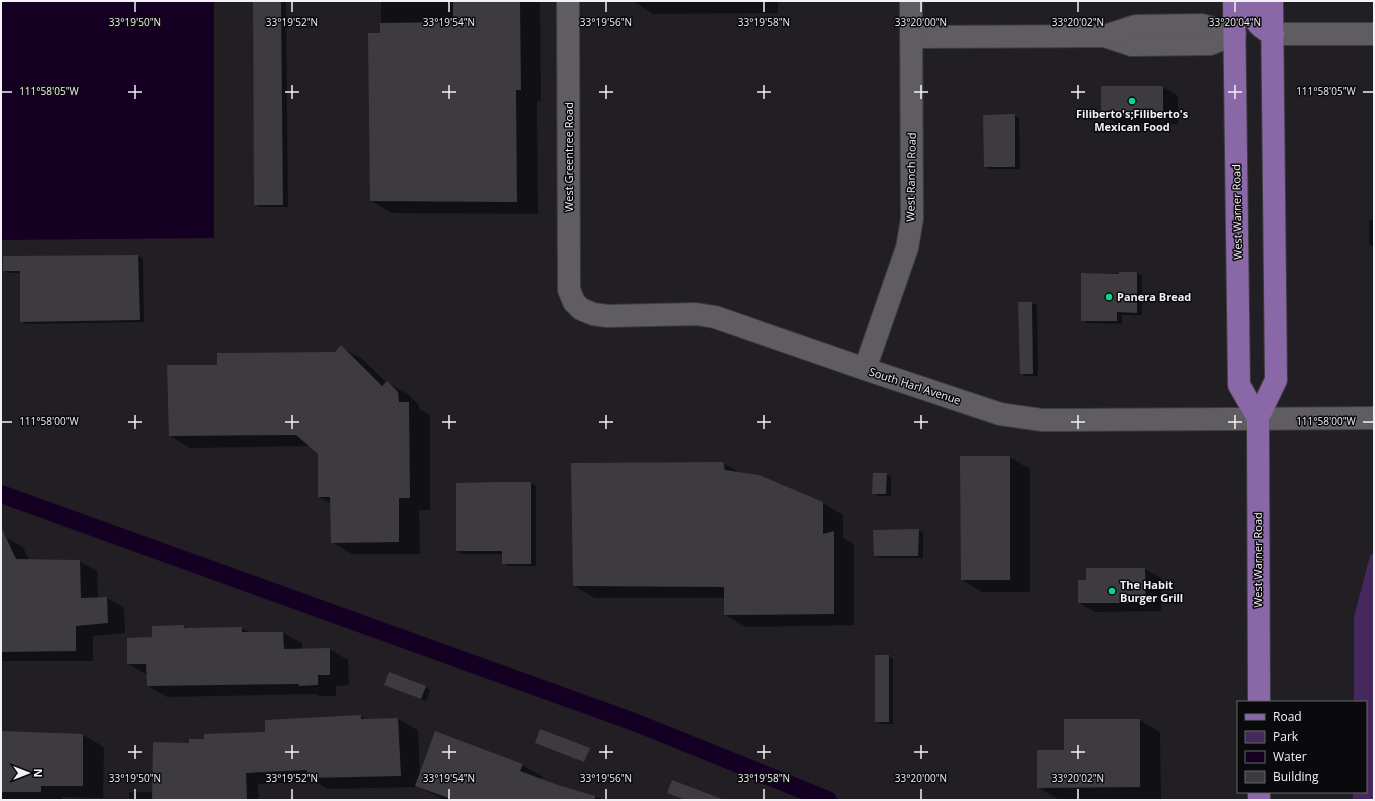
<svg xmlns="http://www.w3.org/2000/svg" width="1375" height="801" font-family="'Open Sans',sans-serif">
	<rect width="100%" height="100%" fill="#211f23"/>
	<path fill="#45285c" d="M 1374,552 L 1374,800 L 1353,800 L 1353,792 L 1366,792 L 1366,702 L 1354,702 L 1354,617 L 1370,556 Z"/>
	<path fill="#150024" d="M 1,1 L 214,1 L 214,238 L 1,240 Z"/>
	<g fill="#0007">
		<path d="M 253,1 L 286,1 L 288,207 L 260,207 L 255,204 Z"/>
		<path d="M 381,1 L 540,1 L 541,101 L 537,101 L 538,214 L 392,213 L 371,201 L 381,34 Z"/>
		<path d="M 633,1 L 778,1 L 778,13 L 653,14 Z"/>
		<path d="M 1163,87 L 1178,96 L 1178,124 L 1118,124 L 1102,115 Z"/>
		<path d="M 1014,115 L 1019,118 L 1020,169 L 990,169 L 985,167 Z"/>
		<path d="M 1369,220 L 1374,220 L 1374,322 L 1373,247 L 1369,244 Z"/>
		<path d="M 138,256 L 143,259 L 144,322 L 26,324 L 21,322 L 21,273 L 9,273 L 4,271 Z"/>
		<path d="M 1137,273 L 1142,276 L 1142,315 L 1122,315 L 1122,324 L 1087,323 L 1082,320 L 1082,274 Z"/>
		<path d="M 1032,303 L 1037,305 L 1038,376 L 1025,376 L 1021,373 Z"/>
		<path d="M 341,347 L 362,359 L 387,383 L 408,394 L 419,405 L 419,409 L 430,415 L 430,510 L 419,510 L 420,554 L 352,554 L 332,542 L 331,503 L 319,497 L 319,454 L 310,446 L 190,448 L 170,436 L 218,366 L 335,353 Z"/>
		<path d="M 1009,457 L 1030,469 L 1030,592 L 982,592 L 962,580 Z"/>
		<path d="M 722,463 L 741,473 L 823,503 L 843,515 L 843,538 L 854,544 L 854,625 L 746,627 L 725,615 L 725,598 L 595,598 L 574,586 Z"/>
		<path d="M 886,474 L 891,476 L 891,496 L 878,496 L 873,493 Z"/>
		<path d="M 531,483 L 536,486 L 536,566 L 508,566 L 503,563 L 503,554 L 462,554 L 457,551 Z"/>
		<path d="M 919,530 L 923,533 L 923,558 L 880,558 L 875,556 Z"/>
		<path d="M 5,537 L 23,547 L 29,560 L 79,561 L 97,571 L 98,598 L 107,598 L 124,608 L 125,633 L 93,636 L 93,661 L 1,661 L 1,539 Z"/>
		<path d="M 1145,569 L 1161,578 L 1161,611 L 1095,612 L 1079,603 L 1087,581 Z"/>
		<path d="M 184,626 L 188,629 L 242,628 L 251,633 L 283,633 L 302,643 L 302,649 L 329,649 L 348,660 L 349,685 L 336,686 L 336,696 L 319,696 L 316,694 L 167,697 L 148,686 L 148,675 L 128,664 L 153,638 Z"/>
		<path d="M 888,656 L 893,659 L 893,724 L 881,724 L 876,721 Z"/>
		<path d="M 385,685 L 426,687 L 430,690 L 426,701 Z"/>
		<path d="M 360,716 L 367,720 L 398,719 L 418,730 L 420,777 L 522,765 L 543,777 L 542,780 L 605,800 L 444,800 L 419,787 L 327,789 L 315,781 L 258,784 L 259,800 L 129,800 L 129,792 L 153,792 L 190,744 L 266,733 Z"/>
		<path d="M 1140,720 L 1160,732 L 1161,799 L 1058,799 L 1038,787 L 1065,751 Z"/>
		<path d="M 1,732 L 83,735 L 104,747 L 103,798 L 62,797 L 62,800 L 1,800 Z"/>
	</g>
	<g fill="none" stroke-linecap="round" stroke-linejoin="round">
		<path stroke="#150024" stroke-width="18" d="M 1,494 L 634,722 L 828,800"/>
	</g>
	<g fill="#3e3b40">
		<path d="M 253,1 L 281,1 L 283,205 L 254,205 Z"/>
		<path d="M 453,1 L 520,1 L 521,90 L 516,90 L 517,202 L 370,201 L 368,33 L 380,33 L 380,23 L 453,22 Z"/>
		<rect x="1101" y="86" width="62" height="30"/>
		<path d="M 1015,114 L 1015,167 L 984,167 L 983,115 Z"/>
		<path d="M 138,255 L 140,320 L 20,322 L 20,271 L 3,271 L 3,256 Z"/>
		<path d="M 1119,272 L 1137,272 L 1137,313 L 1117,312 L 1117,321 L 1081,321 L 1081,273 L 1119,274 Z"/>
		<path d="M 1018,302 L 1032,302 L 1033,374 L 1020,374 Z"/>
		<path d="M 341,345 L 382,386 L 387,381 L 398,392 L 399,402 L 409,402 L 410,498 L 399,498 L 399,542 L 331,543 L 330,497 L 318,497 L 318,454 L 296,435 L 169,436 L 167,365 L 217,365 L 217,353 L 335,352 Z"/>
		<path d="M 960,456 L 1010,456 L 1010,580 L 961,580 Z"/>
		<path d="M 723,462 L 725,470 L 759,475 L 823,502 L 823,534 L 834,531 L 834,614 L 724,615 L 724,587 L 573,586 L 571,463 Z"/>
		<path d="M 873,473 L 887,473 L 886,494 L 872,494 Z"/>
		<path d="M 502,482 L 531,482 L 531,564 L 502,564 L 502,551 L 456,551 L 456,483 Z"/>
		<path d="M 1,527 L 16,559 L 80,560 L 81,598 L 107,597 L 108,623 L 76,626 L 76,651 L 1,652 Z"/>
		<path d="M 919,529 L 918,556 L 874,556 L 873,530 Z"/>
		<path d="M 1086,568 L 1145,568 L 1146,603 L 1078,603 L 1078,580 L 1086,580 Z"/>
		<path d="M 184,625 L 184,628 L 242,627 L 242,632 L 283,632 L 284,649 L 330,648 L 330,675 L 318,675 L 318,685 L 299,686 L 299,684 L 147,686 L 146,664 L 127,664 L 127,638 L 152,637 L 152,626 Z"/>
		<rect x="875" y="655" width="14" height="67"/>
		<path d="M 389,672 L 426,686 L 421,699 L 384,685 Z"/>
		<path d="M 361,715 L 361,719 L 398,718 L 401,776 L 307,778 L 307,770 L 246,773 L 247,800 L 152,800 L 153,742 L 189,743 L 189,739 L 204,739 L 204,734 L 265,732 L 265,720 Z"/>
		<path d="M 1064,719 L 1140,719 L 1140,787 L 1037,788 L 1037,750 L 1064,750 Z"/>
		<path d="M 540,729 L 590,748 L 584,762 L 535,743 Z"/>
		<path d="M 1,731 L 83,734 L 83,786 L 41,786 L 41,792 L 1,792 Z"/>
		<path d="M 435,731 L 523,764 L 520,771 L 558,785 L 595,796 L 595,800 L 454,800 L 415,786 Z"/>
		<path d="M 672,780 L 722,799 L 722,800 L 686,800 L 667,793 Z"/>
	</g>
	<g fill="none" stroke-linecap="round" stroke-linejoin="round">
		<defs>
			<g id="minor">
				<path d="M 568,1 L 569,290 L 574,302 L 581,309 L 593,314 L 607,316 L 696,314 L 715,317 L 865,369 L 1000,414 L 1042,420 L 1065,420 L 1374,418"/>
				<path d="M 1273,34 L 1374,34"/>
				<path d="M 1105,36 L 1132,45 L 1210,44 L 1235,34"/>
				<path d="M 911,37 L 1105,36 L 1136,26 L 1202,25 L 1235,34"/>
				<path d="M 865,369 L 907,248 L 912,219 L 911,1"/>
			</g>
			<g id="major">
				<path d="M 1234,1 L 1239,385 L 1258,418"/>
				<path d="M 1252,1 C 1253,20 1256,26 1273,34"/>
				<path d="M 1259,702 L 1258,418 L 1276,380 L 1272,1"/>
				<path d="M 1259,792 L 1259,800"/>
			</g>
		</defs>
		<use href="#minor" stroke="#3d3c3f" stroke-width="24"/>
		<use href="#major" stroke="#3d3c3f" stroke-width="24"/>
		<use href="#minor" stroke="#5f5c62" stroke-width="22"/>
		<use href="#major" stroke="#8a67a6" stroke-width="22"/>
	</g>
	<path fill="none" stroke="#f2f1f4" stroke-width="1.5" d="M 135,2 L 135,12M 292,2 L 292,12M 449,2 L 449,12M 606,2 L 606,12M 764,2 L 764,12M 921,2 L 921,12M 1078,2 L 1078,12M 1235,2 L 1235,12M 135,85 L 135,99M 292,85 L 292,99M 449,85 L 449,99M 606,85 L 606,99M 764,85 L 764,99M 921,85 L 921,99M 1078,85 L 1078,99M 1235,85 L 1235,99M 2,92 L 12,92M 128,92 L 142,92M 285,92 L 299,92M 442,92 L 456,92M 599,92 L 613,92M 757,92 L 771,92M 914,92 L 928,92M 1071,92 L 1085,92M 1228,92 L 1242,92M 1363,92 L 1373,92M 135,415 L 135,429M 292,415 L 292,429M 449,415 L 449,429M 606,415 L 606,429M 764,415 L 764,429M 921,415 L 921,429M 1078,415 L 1078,429M 1235,415 L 1235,429M 2,422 L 12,422M 128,422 L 142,422M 285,422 L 299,422M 442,422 L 456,422M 599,422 L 613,422M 757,422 L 771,422M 914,422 L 928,422M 1071,422 L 1085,422M 1228,422 L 1242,422M 1363,422 L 1373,422M 135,745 L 135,759M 292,745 L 292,759M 449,745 L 449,759M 606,745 L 606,759M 764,745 L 764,759M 921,745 L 921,759M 1078,745 L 1078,759M 128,752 L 142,752M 285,752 L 299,752M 442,752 L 456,752M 599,752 L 613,752M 757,752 L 771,752M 914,752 L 928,752M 1071,752 L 1085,752M 135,789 L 135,799M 292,789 L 292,799M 449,789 L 449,799M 606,789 L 606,799M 764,789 L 764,799M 921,789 L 921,799M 1078,789 L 1078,799"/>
	<g fill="#07d98b" stroke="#0a090b" stroke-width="1.5">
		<circle cx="1132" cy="101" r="4"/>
		<circle cx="1109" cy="297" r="4"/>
		<circle cx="1112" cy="591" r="4"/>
	</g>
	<g text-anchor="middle" stroke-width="3" stroke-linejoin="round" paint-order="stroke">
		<g font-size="11" font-weight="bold" fill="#f2f1f4" stroke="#0a090b" text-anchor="start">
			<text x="1132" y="118" text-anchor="middle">Filiberto's;Filiberto's<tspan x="1132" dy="13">Mexican Food</tspan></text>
			<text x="1117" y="301">Panera Bread</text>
			<text x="1120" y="589">The Habit<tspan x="1120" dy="13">Burger Grill</tspan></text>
		</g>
		<g font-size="11" fill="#f2f1f4" stroke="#0a090b">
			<text transform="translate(569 157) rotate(-90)" y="4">West Greentree Road</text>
			<text transform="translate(911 177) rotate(-89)" y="4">West Ranch Road</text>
			<text transform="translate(1237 212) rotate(-91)" y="4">West Warner Road</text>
			<text transform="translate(915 386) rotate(18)" y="4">South Harl Avenue</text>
			<text transform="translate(1258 560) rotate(-90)" y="4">West Warner Road</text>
		</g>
	</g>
	<g font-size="10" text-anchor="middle" fill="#f2f1f4" stroke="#0a090b" stroke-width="3" stroke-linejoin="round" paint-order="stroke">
		<text x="135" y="26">33°19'50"N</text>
		<text x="292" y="26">33°19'52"N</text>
		<text x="449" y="26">33°19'54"N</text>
		<text x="606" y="26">33°19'56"N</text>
		<text x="764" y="26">33°19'58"N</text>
		<text x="921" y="26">33°20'00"N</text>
		<text x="1078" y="26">33°20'02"N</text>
		<text x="1235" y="26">33°20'04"N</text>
		<text x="1326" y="95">111°58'05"W</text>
		<text x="49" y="95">111°58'05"W</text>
		<text x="1326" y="425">111°58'00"W</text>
		<text x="49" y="425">111°58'00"W</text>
		<text x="135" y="782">33°19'50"N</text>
		<text x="292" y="782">33°19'52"N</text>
		<text x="449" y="782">33°19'54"N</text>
		<text x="606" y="782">33°19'56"N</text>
		<text x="764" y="782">33°19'58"N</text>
		<text x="921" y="782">33°20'00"N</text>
		<text x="1078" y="782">33°20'02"N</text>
	</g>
	<rect width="1375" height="801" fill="none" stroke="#f2f1f4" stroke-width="4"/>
	<rect x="1237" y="701" width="130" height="92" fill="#0a090b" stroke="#676668"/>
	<rect x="1245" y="714" width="20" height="6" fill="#8a67a6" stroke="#676668"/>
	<text x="1273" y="721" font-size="12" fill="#f2f1f4">Road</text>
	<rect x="1245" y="731" width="20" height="12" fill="#45285c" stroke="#676668"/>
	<text x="1273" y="741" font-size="12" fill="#f2f1f4">Park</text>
	<rect x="1245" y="751" width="20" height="12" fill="#150024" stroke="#676668"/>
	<text x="1273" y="761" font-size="12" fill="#f2f1f4">Water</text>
	<rect x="1245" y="771" width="20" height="12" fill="#3e3b40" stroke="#676668"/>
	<text x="1273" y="781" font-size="12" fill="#f2f1f4">Building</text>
	<g transform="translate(28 773) rotate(90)" stroke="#0a090b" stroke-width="3" paint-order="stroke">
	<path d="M0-3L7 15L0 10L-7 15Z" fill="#f2f1f4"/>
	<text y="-6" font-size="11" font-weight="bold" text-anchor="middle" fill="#f2f1f4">N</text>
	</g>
</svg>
